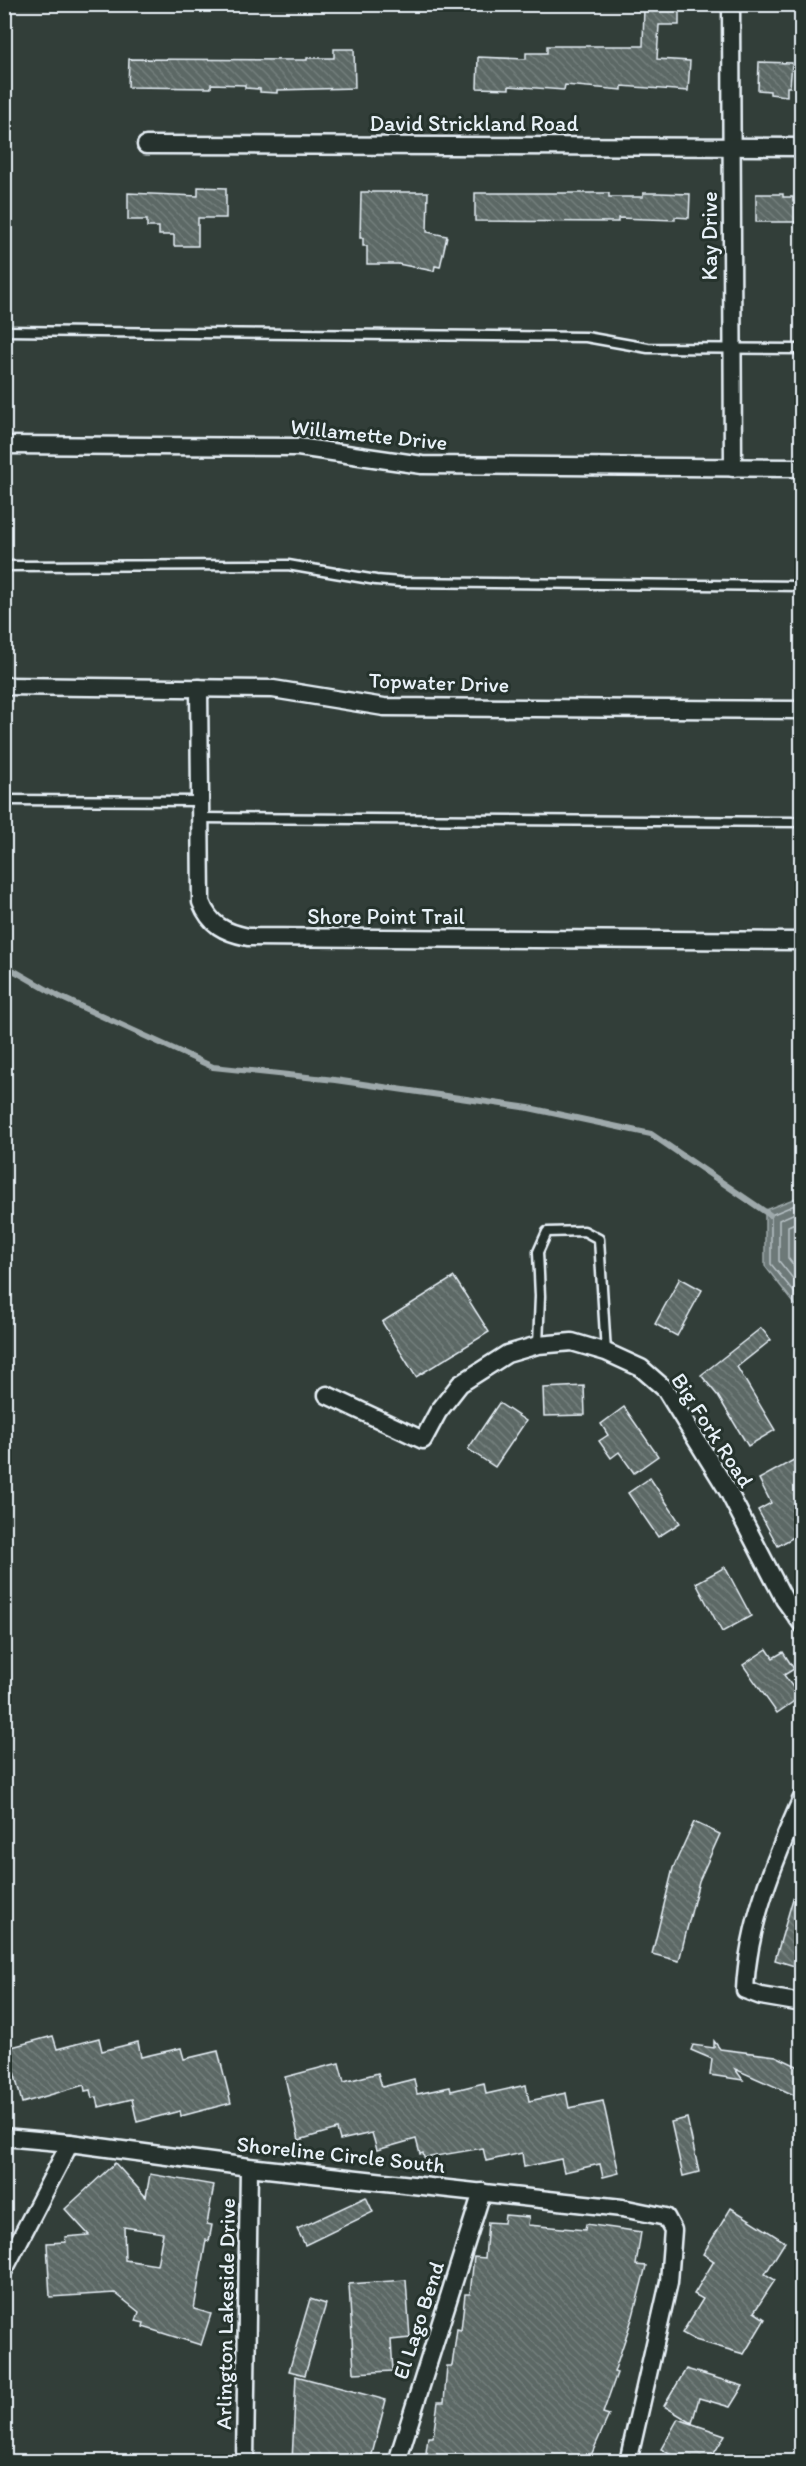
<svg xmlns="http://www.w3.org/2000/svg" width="806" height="2466" font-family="Itim,sans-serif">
	<defs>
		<pattern id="building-back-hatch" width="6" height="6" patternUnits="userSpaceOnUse" patternTransform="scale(1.5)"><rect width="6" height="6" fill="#5c6865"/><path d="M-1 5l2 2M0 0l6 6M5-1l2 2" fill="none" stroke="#737e7c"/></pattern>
	</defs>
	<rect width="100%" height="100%" fill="#323e39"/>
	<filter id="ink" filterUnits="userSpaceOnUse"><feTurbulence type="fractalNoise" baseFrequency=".0167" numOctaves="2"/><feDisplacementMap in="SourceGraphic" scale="12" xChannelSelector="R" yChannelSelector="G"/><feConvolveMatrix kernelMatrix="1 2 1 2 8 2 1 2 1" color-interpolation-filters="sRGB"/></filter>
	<g filter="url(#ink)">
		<path fill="#6d7978" stroke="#9ea9ab" stroke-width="1.5" d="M 801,1196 L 801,1312 L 765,1266 L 765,1210 Z"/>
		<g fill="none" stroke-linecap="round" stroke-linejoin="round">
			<g stroke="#b7c1c5" stroke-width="1.5">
				<path d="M 802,1202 L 771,1215 L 771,1264 L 802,1302"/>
				<path d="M 802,1210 L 779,1220 L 779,1261 L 802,1290"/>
				<path d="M 802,1220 L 788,1226 L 788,1258 L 802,1276"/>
			</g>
			<path stroke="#9ea9ab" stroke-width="6" d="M 4,965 L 60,997 L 213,1067 L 335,1080 L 529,1108 L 651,1134 L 770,1215"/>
		</g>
		<g fill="url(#building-back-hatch)" stroke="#e8f1f8" stroke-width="1.5" fill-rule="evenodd">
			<path d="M 679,4 L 679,25 L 659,25 L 657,59 L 690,61 L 688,91 L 622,86 L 622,90 L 565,85 L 564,90 L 509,86 L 509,89 L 477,88 L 478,57 L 526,59 L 526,53 L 547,53 L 547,46 L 643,46 L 644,5 Z"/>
			<path d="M 334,49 L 354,49 L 355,88 L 277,90 L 277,93 L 260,92 L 260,89 L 245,88 L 245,85 L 211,84 L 211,88 L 128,87 L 129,59 L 307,60 L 307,58 L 334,58 Z"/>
			<path d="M 759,62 L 792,63 L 790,87 L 787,87 L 787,96 L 770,94 L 770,91 L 758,90 Z"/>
			<path d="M 198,187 L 226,188 L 226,218 L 198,218 L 198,246 L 174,246 L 174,235 L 159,235 L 159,227 L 147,227 L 147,220 L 128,220 L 128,193 L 198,196 Z"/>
			<path d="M 361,192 L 428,192 L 427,232 L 447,236 L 440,267 L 435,266 L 434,271 L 398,264 L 367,264 L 367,246 L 363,246 L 363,238 L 360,238 Z"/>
			<path d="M 475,193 L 609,193 L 609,197 L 643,197 L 643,193 L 659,193 L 690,194 L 689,218 L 675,217 L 675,220 L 618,218 L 618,222 L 475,221 Z"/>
			<path d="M 756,194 L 783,194 L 783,197 L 793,197 L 793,201 L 801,201 L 801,222 L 756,222 Z"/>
			<path d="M 454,1277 L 489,1332 L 416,1377 L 382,1322 Z"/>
			<path d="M 680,1278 L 702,1290 L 677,1336 L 655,1324 Z"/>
			<path d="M 761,1328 L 771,1340 L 737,1367 L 775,1430 L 748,1446 L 718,1396 L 701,1375 Z"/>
			<path d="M 584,1386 L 585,1415 L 544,1416 L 543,1388 Z"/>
			<path d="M 499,1403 L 526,1421 L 495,1467 L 468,1449 Z"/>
			<path d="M 624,1407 L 658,1456 L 634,1473 L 619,1452 L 611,1458 L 599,1441 L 608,1435 L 601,1424 Z"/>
			<path d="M 801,1456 L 801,1533 L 778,1546 L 758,1510 L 771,1503 L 759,1479 Z"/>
			<path d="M 650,1478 L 680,1523 L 658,1537 L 628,1493 Z"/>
			<path d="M 725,1567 L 751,1616 L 722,1632 L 696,1583 Z"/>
			<path d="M 767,1649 L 773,1658 L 783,1652 L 794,1669 L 784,1675 L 800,1697 L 777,1713 L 743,1665 Z"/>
			<path d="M 694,1822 L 720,1834 L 699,1881 L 679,1961 L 652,1954 L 673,1868 Z"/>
			<path d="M 797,1885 L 801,1886 L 801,1968 L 775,1960 Z"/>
			<path d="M 53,2036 L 57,2049 L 99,2038 L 102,2051 L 138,2042 L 141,2057 L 181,2048 L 184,2059 L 218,2051 L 231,2103 L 181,2116 L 180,2111 L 137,2122 L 132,2099 L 99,2107 L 97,2097 L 92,2098 L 90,2090 L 85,2091 L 84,2085 L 22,2103 L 8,2048 Z"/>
			<path d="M 714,2041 L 720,2049 L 776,2056 L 801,2068 L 801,2098 L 735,2069 L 743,2080 L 710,2075 L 712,2059 L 691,2050 L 693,2045 L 714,2048 Z"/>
			<path d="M 339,2063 L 344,2082 L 378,2073 L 382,2087 L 414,2079 L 417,2094 L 450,2087 L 451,2091 L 484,2083 L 486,2094 L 526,2085 L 529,2101 L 566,2093 L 569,2108 L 603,2101 L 619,2173 L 603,2177 L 600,2164 L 564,2172 L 561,2159 L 524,2167 L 522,2153 L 486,2161 L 483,2148 L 424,2158 L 423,2153 L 420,2154 L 416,2139 L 377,2150 L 372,2133 L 340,2140 L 337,2129 L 299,2140 L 285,2077 Z"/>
			<path d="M 687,2118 L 699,2172 L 683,2176 L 671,2122 Z"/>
			<path d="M 115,2163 L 146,2197 L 150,2174 L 214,2185 L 207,2224 L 212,2225 L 209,2241 L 206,2240 L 194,2309 L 211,2314 L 201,2345 L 143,2327 L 144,2323 L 136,2321 L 139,2312 L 115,2293 L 50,2297 L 47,2243 L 66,2242 L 65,2237 L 89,2235 L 65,2209 ZM 124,2227 L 163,2233 L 157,2265 L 125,2260 Z"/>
			<path d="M 366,2197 L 373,2212 L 305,2245 L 297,2229 Z"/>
			<path d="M 731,2208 L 785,2242 L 765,2274 L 775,2280 L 754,2312 L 765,2319 L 744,2354 L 695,2340 L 682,2333 L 703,2299 L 694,2294 L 714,2261 L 703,2254 Z"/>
			<path d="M 505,2215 L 529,2217 L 528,2225 L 585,2230 L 586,2224 L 641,2232 L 636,2265 L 646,2266 L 633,2316 L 614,2372 L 617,2373 L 603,2413 L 609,2415 L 588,2462 L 493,2462 L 426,2453 L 428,2437 L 433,2437 L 438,2402 L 444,2402 L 447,2366 L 452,2366 L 457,2329 L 461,2330 L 465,2294 L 470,2294 L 474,2257 L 485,2258 L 488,2222 L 504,2223 Z"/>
			<path d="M 406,2280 L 410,2338 L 391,2340 L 393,2371 L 354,2373 L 349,2284 Z"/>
			<path d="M 310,2299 L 326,2304 L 305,2375 L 289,2371 Z"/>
			<path d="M 686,2369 L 743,2386 L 730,2407 L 699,2398 L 692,2423 L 664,2406 Z"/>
			<path d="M 296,2376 L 386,2400 L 370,2462 L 345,2455 L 344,2462 L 292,2462 Z"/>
			<path d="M 678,2419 L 725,2435 L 709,2462 L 682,2462 L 661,2449 Z"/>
		</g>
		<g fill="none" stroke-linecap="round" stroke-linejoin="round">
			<defs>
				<g id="service">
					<path d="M 4,331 L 586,337 L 648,348 L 802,349"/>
					<path d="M 4,566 L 288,565 L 376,580 L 400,582 L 802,586"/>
					<path d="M 4,800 L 200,801"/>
					<path d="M 200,818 L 802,822"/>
					<path d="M 538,1345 L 540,1296 L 538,1252 L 547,1232 L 584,1231 L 599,1239 L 606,1352"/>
				</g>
				<g id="minor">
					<path d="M 731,4 L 733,468"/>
					<path d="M 146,145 L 802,147"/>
					<path d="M 4,445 L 298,447 L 422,465 L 802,468"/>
					<path d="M 4,686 L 273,689 L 384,707 L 802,710"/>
					<path d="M 199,688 L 201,902 C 210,925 224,932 248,937 L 802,941"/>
					<path d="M 327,1395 L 423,1440 L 438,1412 L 460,1384 L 507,1354 L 538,1345 L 572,1342 L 606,1352 L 641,1368 L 665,1389 L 728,1491 L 784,1599 L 802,1624"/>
					<path d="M 802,1798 C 775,1859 748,1923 745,1990 L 761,1996 L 802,2003"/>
					<path d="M 4,2137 L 70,2143 L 249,2167 L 622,2208 L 666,2217 L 673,2230 L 669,2282 L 628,2462"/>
					<path d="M 4,2270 L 70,2143"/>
					<path d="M 245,2462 L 249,2167"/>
					<path d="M 397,2462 L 482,2192"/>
				</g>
			</defs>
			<use href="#service" stroke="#e8f1f8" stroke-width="13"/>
			<use href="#minor" stroke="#e8f1f8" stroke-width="21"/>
			<use href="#service" stroke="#26332d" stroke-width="8"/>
			<use href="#minor" stroke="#26332d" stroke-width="16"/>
		</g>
	</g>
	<g text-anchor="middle" stroke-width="6" stroke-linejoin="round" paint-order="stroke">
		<g font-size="22" fill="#e8f1f8" stroke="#26332d">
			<text x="474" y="131">David Strickland Road</text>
			<text transform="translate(709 236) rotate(-90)" y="8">Kay Drive</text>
			<text transform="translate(369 434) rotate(6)" y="8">Willamette Drive</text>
			<text transform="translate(439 682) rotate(2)" y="8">Topwater Drive</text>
			<text x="386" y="924">Shore Point Trail</text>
			<text transform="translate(713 1430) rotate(57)" y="8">Big Fork Road</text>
			<text transform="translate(341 2154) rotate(6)" y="8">Shoreline Circle South</text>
			<text transform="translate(225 2314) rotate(-89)" y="8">Arlington Lakeside Drive</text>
			<text transform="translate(418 2320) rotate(-72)" y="8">El Lago Bend</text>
		</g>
	</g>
	<rect width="806" height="2466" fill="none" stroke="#26332d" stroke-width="24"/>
	<rect x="12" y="12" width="782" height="2442" fill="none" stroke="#e8f1f8" stroke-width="2" filter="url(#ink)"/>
</svg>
